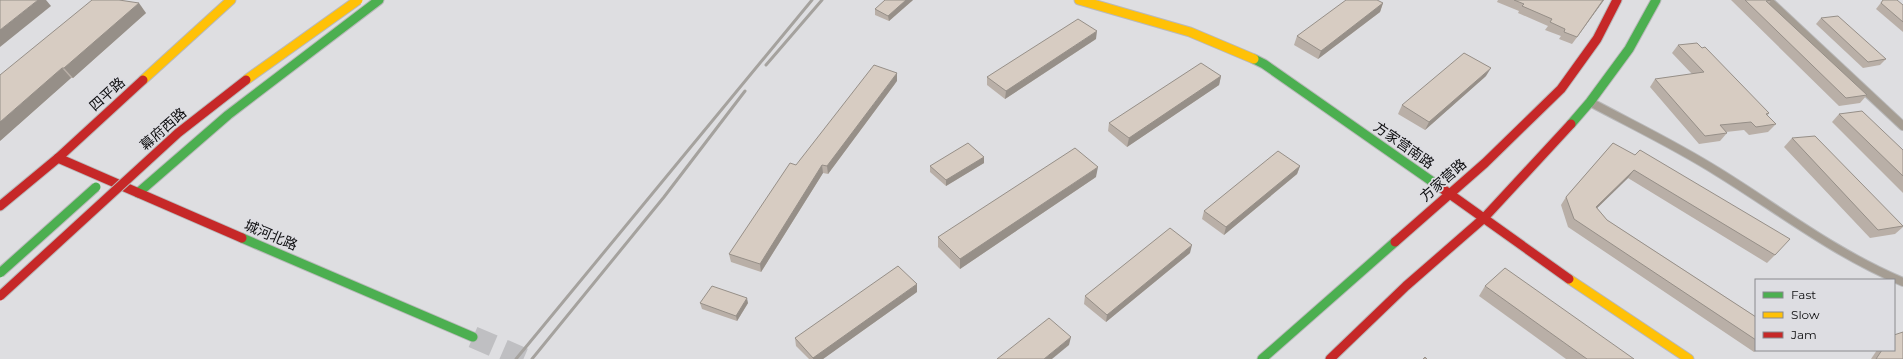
<svg xmlns="http://www.w3.org/2000/svg" width="1903" height="359" font-family="Montserrat,'Noto Sans SC',sans-serif">
	<rect width="100%" height="100%" fill="#dedee1"/>
	<g fill="none" stroke-linecap="round" stroke-linejoin="round">
		<path stroke="#bfbfc2" stroke-width="22" stroke-dasharray="22 11" stroke-linecap="butt" d="M 473,337 L 524,359"/>
		<defs>
			<g id="lane">
				<path d="M 1768,0 L 1903,126"/>
				<path d="M 1590,102 C 1633,125 1677,146 1718,172 C 1781,211 1834,253 1903,282"/>
			</g>
			<g id="fast">
				<path d="M 1254,59 L 1264,64 L 1440,187"/>
				<path d="M 1571,124 L 1590,102 L 1629,49 L 1656,0"/>
				<path d="M 138,193 L 228,115 L 379,0"/>
				<path d="M 242,238 L 473,337"/>
				<path d="M 1262,359 L 1395,242"/>
			</g>
			<g id="slow">
				<path d="M 1079,0 L 1190,32 L 1254,59"/>
				<path d="M 143,80 L 231,0"/>
				<path d="M 1569,279 L 1689,359"/>
			</g>
			<g id="jam">
				<path d="M 58,158 L 242,238"/>
				<path d="M 1440,187 L 1569,279"/>
				<path d="M 0,206 L 58,158 L 143,80"/>
				<path d="M 1395,242 L 1485,163 L 1561,89 L 1597,39 L 1617,0"/>
				<path d="M 1330,359 L 1406,286 L 1484,218 L 1571,124"/>
			</g>
		</defs>
		<use href="#lane" stroke="#b9b9ba" stroke-width="10"/>
		<use href="#fast" stroke="#b9b9ba" stroke-width="11"/>
		<use href="#slow" stroke="#b9b9ba" stroke-width="11"/>
		<use href="#jam" stroke="#b9b9ba" stroke-width="11"/>
		<use href="#lane" stroke="#a59d93" stroke-width="8"/>
		<use href="#fast" stroke="#4caf50" stroke-width="9"/>
		<use href="#slow" stroke="#ffc107" stroke-width="9"/>
		<use href="#jam" stroke="#c62828" stroke-width="9"/>
		<g stroke="#a5a29e" stroke-width="3">
			<path d="M 766,65 L 822,0"/>
			<path d="M 516,359 L 812,0"/>
			<path d="M 532,359 L 664,197 L 745,91"/>
		</g>
		<defs>
			<path id="fast-bridge" d="M 0,273 L 96,187"/>
			<path id="slow-bridge" d="M 246,80 L 358,0"/>
			<path id="jam-bridge" d="M 0,296 L 178,133 L 246,80"/>
		</defs>
		<use href="#fast-bridge" stroke="#b9b9ba" stroke-width="11" stroke-linecap="butt"/>
		<use href="#slow-bridge" stroke="#b9b9ba" stroke-width="11" stroke-linecap="butt"/>
		<use href="#jam-bridge" stroke="#b9b9ba" stroke-width="11" stroke-linecap="butt"/>
		<use href="#fast-bridge" stroke="#4caf50" stroke-width="9"/>
		<use href="#slow-bridge" stroke="#ffc107" stroke-width="9"/>
		<use href="#jam-bridge" stroke="#c62828" stroke-width="9"/>
	</g>
	<g fill="#b9afa7">
		<path d="M 92,0 L 146,13 L 73,78 L 71,78 L 0,141 Z"/>
		<path d="M 913,0 L 889,21 L 875,15 L 875,9 Z"/>
		<path d="M 1498,0 L 1604,0 L 1572,44 L 1559,39 L 1561,36 L 1545,30 L 1548,26 L 1518,13 L 1519,11 L 1497,2 Z"/>
		<path d="M 1731,0 L 1771,0 L 1769,4 L 1867,95 L 1860,103 L 1839,106 Z"/>
		<path d="M 1883,0 L 1903,5 L 1903,32 L 1876,9 Z"/>
		<path d="M 1383,3 L 1380,12 L 1318,59 L 1294,45 L 1297,36 Z"/>
		<path d="M 1821,18 L 1886,59 L 1880,65 L 1863,68 L 1816,24 Z"/>
		<path d="M 1096,39 L 1005,99 L 987,85 L 987,77 Z"/>
		<path d="M 1678,45 L 1769,113 L 1767,116 L 1776,124 L 1768,132 L 1749,135 L 1744,130 L 1726,132 L 1727,133 L 1720,141 L 1699,144 L 1650,87 L 1655,79 L 1692,74 L 1672,53 Z"/>
		<path d="M 1221,76 L 1219,85 L 1127,147 L 1108,131 L 1109,123 Z"/>
		<path d="M 1486,76 L 1425,130 L 1398,114 L 1402,105 Z"/>
		<path d="M 897,81 L 828,174 L 823,173 L 761,272 L 731,262 L 729,254 Z"/>
		<path d="M 1839,114 L 1903,150 L 1903,193 L 1832,122 Z"/>
		<path d="M 1792,138 L 1903,226 L 1903,227 L 1895,234 L 1870,238 L 1784,147 Z"/>
		<path d="M 1613,143 L 1775,255 L 1767,263 L 1628,178 L 1597,208 L 1607,220 L 1756,317 L 1756,350 L 1757,350 L 1754,352 L 1568,227 L 1561,205 L 1566,197 Z"/>
		<path d="M 984,157 L 984,163 L 946,186 L 930,172 L 930,166 Z"/>
		<path d="M 1300,166 L 1297,174 L 1224,235 L 1202,219 L 1204,211 Z"/>
		<path d="M 1096,177 L 960,269 L 938,247 L 938,237 Z"/>
		<path d="M 1190,253 L 1106,322 L 1084,304 L 1085,296 Z"/>
		<path d="M 1485,286 L 1634,359 L 1566,359 L 1479,296 Z"/>
		<path d="M 917,292 L 823,359 L 809,359 L 796,346 L 795,338 Z"/>
		<path d="M 700,303 L 748,303 L 737,321 L 702,309 Z"/>
		<path d="M 1877,350 L 1894,350 L 1903,359 L 1871,359 Z"/>
	</g>
	<g fill="#968f88">
		<path d="M 38,0 L 46,0 L 51,6 L 0,47 L 0,30 Z"/>
		<path d="M 906,0 L 913,0 L 889,21 L 888,16 Z"/>
		<path d="M 1603,0 L 1604,0 L 1572,44 L 1577,37 Z"/>
		<path d="M 139,3 L 146,13 L 73,78 L 64,68 Z"/>
		<path d="M 1383,3 L 1380,12 L 1318,59 L 1321,51 Z"/>
		<path d="M 1097,31 L 1096,39 L 1005,99 L 1006,91 Z"/>
		<path d="M 62,68 L 71,78 L 0,141 L 0,122 Z"/>
		<path d="M 1491,68 L 1486,76 L 1425,130 L 1429,122 Z"/>
		<path d="M 897,73 L 897,81 L 828,174 L 827,166 Z"/>
		<path d="M 1221,76 L 1219,85 L 1127,147 L 1129,138 Z"/>
		<path d="M 984,157 L 984,163 L 946,186 L 946,180 Z"/>
		<path d="M 822,165 L 823,173 L 761,272 L 760,264 Z"/>
		<path d="M 1300,166 L 1297,174 L 1224,235 L 1226,227 Z"/>
		<path d="M 1098,167 L 1096,177 L 960,269 L 960,259 Z"/>
		<path d="M 1634,170 L 1628,178 L 1590,215 L 1596,207 Z"/>
		<path d="M 1192,245 L 1190,253 L 1106,322 L 1107,315 Z"/>
		<path d="M 917,284 L 917,292 L 823,359 L 813,359 L 813,358 Z"/>
		<path d="M 747,298 L 748,303 L 737,321 L 736,316 Z"/>
		<path d="M 1071,337 L 1069,345 L 1052,359 L 1044,359 Z"/>
	</g>
	<g fill="#d7ccc2" stroke="#968f88">
		<path d="M 0,0 L 38,0 L 0,30 Z"/>
		<path d="M 92,0 L 119,0 L 139,3 L 64,68 L 62,68 L 0,122 L 0,75 Z"/>
		<path d="M 885,0 L 906,0 L 888,16 L 875,9 Z"/>
		<path d="M 1346,0 L 1377,0 L 1383,3 L 1321,51 L 1297,36 Z"/>
		<path d="M 1514,0 L 1603,0 L 1577,37 L 1564,32 L 1565,29 L 1550,22 L 1552,19 L 1522,6 L 1524,4 Z"/>
		<path d="M 1745,0 L 1771,0 L 1766,1 L 1867,95 L 1846,98 Z"/>
		<path d="M 1883,0 L 1897,0 L 1903,5 L 1903,22 L 1881,3 Z"/>
		<path d="M 1838,16 L 1886,59 L 1868,62 L 1821,18 Z"/>
		<path d="M 1078,19 L 1097,31 L 1006,91 L 987,77 Z"/>
		<path d="M 1697,43 L 1702,48 L 1705,47 L 1769,113 L 1766,114 L 1776,124 L 1756,127 L 1751,122 L 1720,125 L 1727,133 L 1705,136 L 1655,79 L 1704,72 L 1678,45 Z"/>
		<path d="M 1464,53 L 1491,68 L 1429,122 L 1402,105 Z"/>
		<path d="M 1201,63 L 1221,76 L 1129,138 L 1109,123 Z"/>
		<path d="M 874,65 L 897,73 L 827,166 L 822,165 L 760,264 L 729,254 L 790,163 L 796,165 Z"/>
		<path d="M 1862,111 L 1903,150 L 1903,176 L 1839,114 Z"/>
		<path d="M 1815,136 L 1903,226 L 1878,230 L 1792,138 Z"/>
		<path d="M 968,143 L 984,157 L 946,180 L 930,166 Z"/>
		<path d="M 1613,143 L 1635,155 L 1640,150 L 1790,239 L 1775,255 L 1634,170 L 1596,207 L 1607,220 L 1756,317 L 1756,340 L 1574,219 L 1566,197 Z"/>
		<path d="M 1075,148 L 1098,167 L 960,259 L 938,237 Z"/>
		<path d="M 1278,151 L 1300,166 L 1226,227 L 1204,211 Z"/>
		<path d="M 1170,228 L 1192,245 L 1107,315 L 1085,296 Z"/>
		<path d="M 898,266 L 917,284 L 813,358 L 795,338 Z"/>
		<path d="M 1505,268 L 1634,359 L 1587,359 L 1485,286 Z"/>
		<path d="M 712,286 L 747,298 L 736,316 L 700,303 Z"/>
		<path d="M 1049,318 L 1071,337 L 1044,359 L 997,359 Z"/>
		<path d="M 1903,332 L 1903,359 L 1876,359 L 1882,350 L 1894,350 L 1894,335 Z"/>
		<path d="M 1425,357 L 1427,359 L 1423,359 Z"/>
	</g>
	<g text-anchor="middle" stroke-width="3.5" stroke-linejoin="round" paint-order="stroke">
		<g font-size="14" fill="#0d0d0f" stroke="#dddde2">
			<text transform="translate(107 94) rotate(-42)" y="5">四平路</text>
			<text transform="translate(163 129) rotate(-41)" y="5">幕府西路</text>
			<text transform="translate(1404 145) rotate(35)" y="5">方家营南路</text>
			<text transform="translate(1443 180) rotate(-41)" y="5">方家营路</text>
			<text transform="translate(271 235) rotate(23)" y="5">城河北路</text>
		</g>
	</g>
	<rect x="1755" y="279" width="140" height="72" fill="#dddde2" stroke="#8a8a8e"/>
	<rect x="1763" y="292" width="20" height="6" fill="#4caf50" stroke="#8a8a8e"/>
	<text x="1791" y="299" font-size="12" fill="#0d0d0f">Fast</text>
	<rect x="1763" y="312" width="20" height="6" fill="#ffc107" stroke="#8a8a8e"/>
	<text x="1791" y="319" font-size="12" fill="#0d0d0f">Slow</text>
	<rect x="1763" y="332" width="20" height="6" fill="#c62828" stroke="#8a8a8e"/>
	<text x="1791" y="339" font-size="12" fill="#0d0d0f">Jam</text>
</svg>
